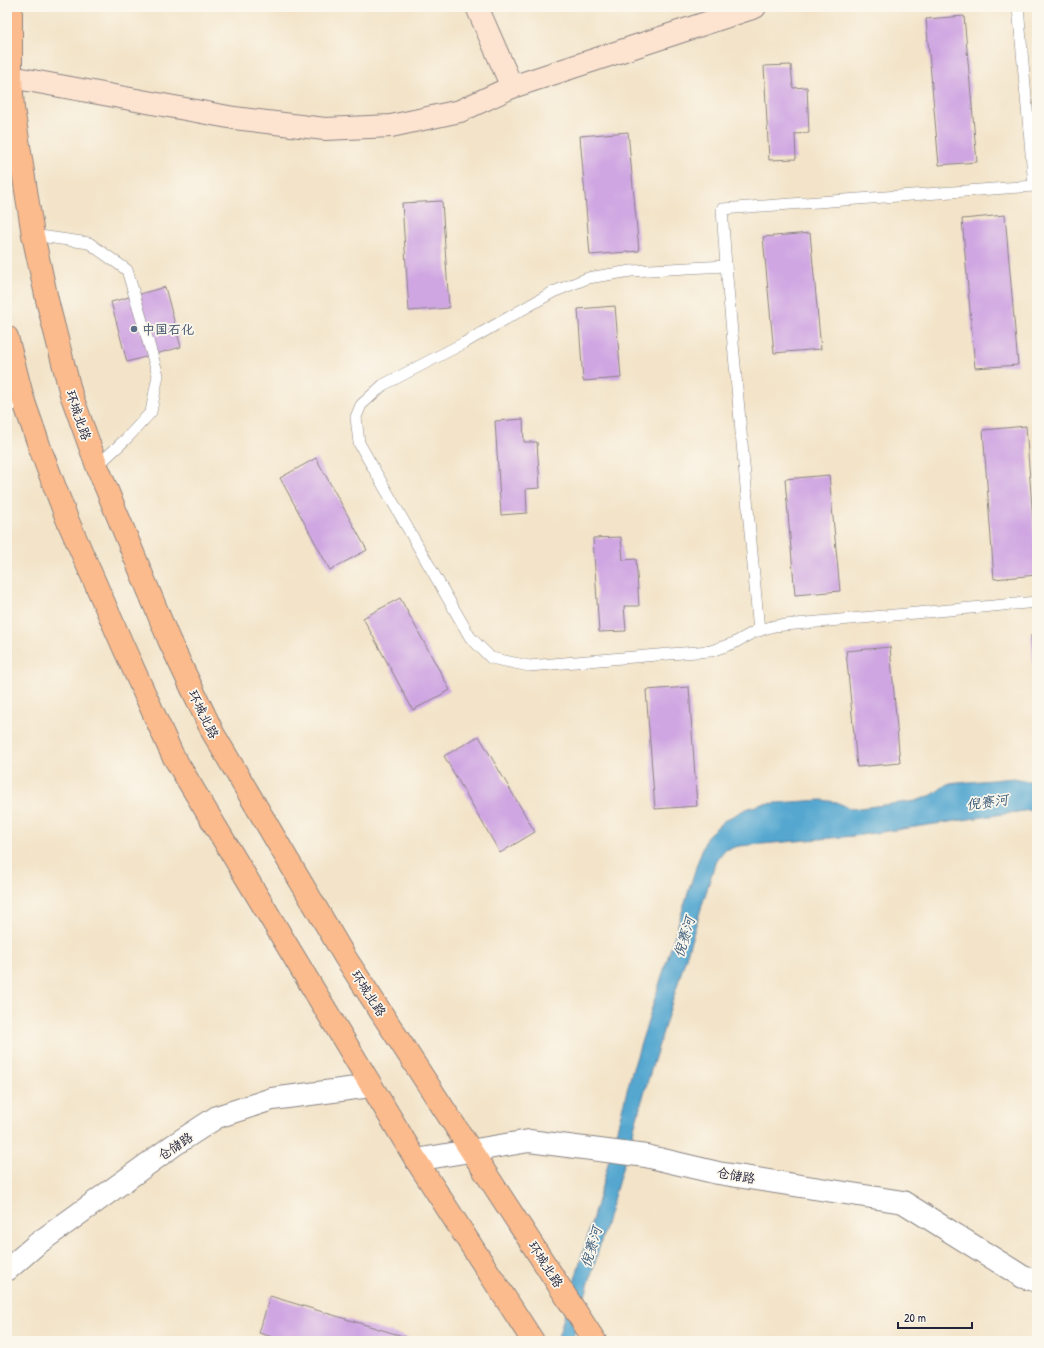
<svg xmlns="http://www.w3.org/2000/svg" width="1044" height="1348" font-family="'Patrick Hand','LXGW WenKai TC',sans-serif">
	<rect width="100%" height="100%" fill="#fbf7ec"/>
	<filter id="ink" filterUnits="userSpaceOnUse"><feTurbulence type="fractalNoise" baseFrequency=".025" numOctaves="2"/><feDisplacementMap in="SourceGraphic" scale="8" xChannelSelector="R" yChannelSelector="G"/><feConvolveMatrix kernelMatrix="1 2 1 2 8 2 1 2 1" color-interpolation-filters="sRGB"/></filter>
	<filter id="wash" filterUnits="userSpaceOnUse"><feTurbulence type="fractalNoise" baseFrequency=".012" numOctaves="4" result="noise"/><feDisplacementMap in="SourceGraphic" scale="16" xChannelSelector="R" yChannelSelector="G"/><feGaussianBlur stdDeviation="0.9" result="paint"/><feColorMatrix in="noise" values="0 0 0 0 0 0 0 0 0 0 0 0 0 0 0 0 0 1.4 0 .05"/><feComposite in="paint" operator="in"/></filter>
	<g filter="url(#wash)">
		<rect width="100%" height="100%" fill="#f3e4c9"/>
		<path fill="#55a7d0" stroke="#3c6486" d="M 1014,778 L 1028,781 L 1037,781 L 1037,809 L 854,836 L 739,846 L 725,850 L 716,860 L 648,1080 L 572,1341 L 557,1341 L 604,1179 L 631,1075 L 697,864 L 707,836 L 725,820 L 746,809 L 762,804 L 822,800 L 836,802 L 852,809 L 916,801 L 932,795 L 947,784 Z"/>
		<g id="blocks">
			<g fill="#cfa6e2">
				<path d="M 964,16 L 977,162 L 939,165 L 926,19 Z"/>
				<path d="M 791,65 L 793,88 L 807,87 L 809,133 L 795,134 L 796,159 L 769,160 L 764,66 Z"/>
				<path d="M 628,132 L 639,251 L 590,255 L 580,136 Z"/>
				<path d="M 442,201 L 449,308 L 409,311 L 402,203 Z"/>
				<path d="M 1005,215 L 1018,365 L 975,368 L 962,219 Z"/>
				<path d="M 810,233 L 821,349 L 774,353 L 763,237 Z"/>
				<path d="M 165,287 L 181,347 L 127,362 L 111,302 Z"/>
				<path d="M 615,306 L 621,378 L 583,381 L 578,309 Z"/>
				<path d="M 523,419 L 524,442 L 537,442 L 540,488 L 526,489 L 527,513 L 501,515 L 495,421 Z"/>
				<path d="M 1026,426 L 1037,575 L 994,579 L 983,430 Z"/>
				<path d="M 316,458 L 367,550 L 330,570 L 280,478 Z"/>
				<path d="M 829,475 L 840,591 L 795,595 L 785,479 Z"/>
				<path d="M 621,537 L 623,560 L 636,559 L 639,606 L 624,606 L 626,631 L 599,632 L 593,538 Z"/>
				<path d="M 400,598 L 450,690 L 413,710 L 363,618 Z"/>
				<path d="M 1037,634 L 1037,699 L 1036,699 L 1031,635 Z"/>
				<path d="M 890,647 L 900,763 L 857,767 L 846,651 Z"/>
				<path d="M 689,687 L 697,806 L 655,809 L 646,690 Z"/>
				<path d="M 479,736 L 535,832 L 500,853 L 444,756 Z"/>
				<path d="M 270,1296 L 419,1341 L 285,1341 L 259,1333 Z"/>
			</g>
		</g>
	</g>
	<g filter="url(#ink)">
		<use href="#blocks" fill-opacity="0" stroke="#8a8382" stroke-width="1"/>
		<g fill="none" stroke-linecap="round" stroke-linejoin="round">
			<defs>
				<g id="lane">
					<path d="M 1018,7 L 1034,186"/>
					<path d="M 1037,188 L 1034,186 L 722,209 L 726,266 L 631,271 L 588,278 L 553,292 L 464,343 L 383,385 L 361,405 L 356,417 L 359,443 L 470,637 L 491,658 L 529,666 L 669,654 L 711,651 L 734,643 L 754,632 L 774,626 L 1037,602"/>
					<path d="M 33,235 L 89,243 L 127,270 L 158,375 L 151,412 L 127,438 L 97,466"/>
					<path d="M 726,266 L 759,631"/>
					<path d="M 7,408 L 23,399"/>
				</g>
				<g id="street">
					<path d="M 416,1160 L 529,1141 L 646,1156 L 718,1173 L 903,1202 L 1023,1277 L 1037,1281"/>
					<path d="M 7,1270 L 37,1244 L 174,1145 L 217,1117 L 272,1099 L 371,1086"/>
				</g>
				<g id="secondary">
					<path d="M 477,7 L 512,87"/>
					<path d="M 11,77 L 234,118 L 325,129 L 391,126 L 460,111 L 512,87 L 755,7"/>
				</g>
				<g id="primary">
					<path d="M 11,7 L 11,77 L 13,108 L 33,235 L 48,304 L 71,394 L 97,466 L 169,640 L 213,733 L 345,957 L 595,1341"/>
					<path d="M 7,337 L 23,399 L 41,451 L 67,519 L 123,646 L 172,754 L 416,1160 L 533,1341"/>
				</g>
			</defs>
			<use href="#lane" stroke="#8a8382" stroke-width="12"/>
			<use href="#street" stroke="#8a8382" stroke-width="24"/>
			<use href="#secondary" stroke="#8a8382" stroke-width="24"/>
			<use href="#primary" stroke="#8a8382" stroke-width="24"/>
			<use href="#lane" stroke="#fff" stroke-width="11"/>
			<use href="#street" stroke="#fff" stroke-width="22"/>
			<use href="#secondary" stroke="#fde4d1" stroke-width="22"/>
			<use href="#primary" stroke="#fbbb8c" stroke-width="22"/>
		</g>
	</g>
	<circle fill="#5c6f8a" stroke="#fbf7ec" stroke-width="1.5" cx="134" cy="329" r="4"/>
	<g text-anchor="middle" stroke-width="3.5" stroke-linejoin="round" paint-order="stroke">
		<g font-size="13" font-weight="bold" fill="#4e5e75" stroke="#fbf7ec" text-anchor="start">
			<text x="142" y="334">中国石化</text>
		</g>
		<g font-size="13" fill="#22223b" stroke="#fbf7ec">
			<text transform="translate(79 415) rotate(71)" y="5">环城北路</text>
			<text transform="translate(204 714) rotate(64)" y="5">环城北路</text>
			<text transform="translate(369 993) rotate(57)" y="5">环城北路</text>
			<text transform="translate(175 1146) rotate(-34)" y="5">仓储路</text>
			<text transform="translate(736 1175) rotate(10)" y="5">仓储路</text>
			<text transform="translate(546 1264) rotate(57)" y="5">环城北路</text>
		</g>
		<g font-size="14" font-style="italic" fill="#365777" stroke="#fbf7ec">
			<text transform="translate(987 802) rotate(-8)" y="5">倪赛河</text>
			<text transform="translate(684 937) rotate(-73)" y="5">倪赛河</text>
			<text transform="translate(591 1247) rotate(-73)" y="5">倪赛河</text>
		</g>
	</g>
	<rect width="1044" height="1348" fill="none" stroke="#fbf7ec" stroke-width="24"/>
	<path d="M898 1322v6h74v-6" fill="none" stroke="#22223b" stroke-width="2"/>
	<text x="904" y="1322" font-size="12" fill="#22223b" stroke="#fbf7ec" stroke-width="3" paint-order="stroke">20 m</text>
</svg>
